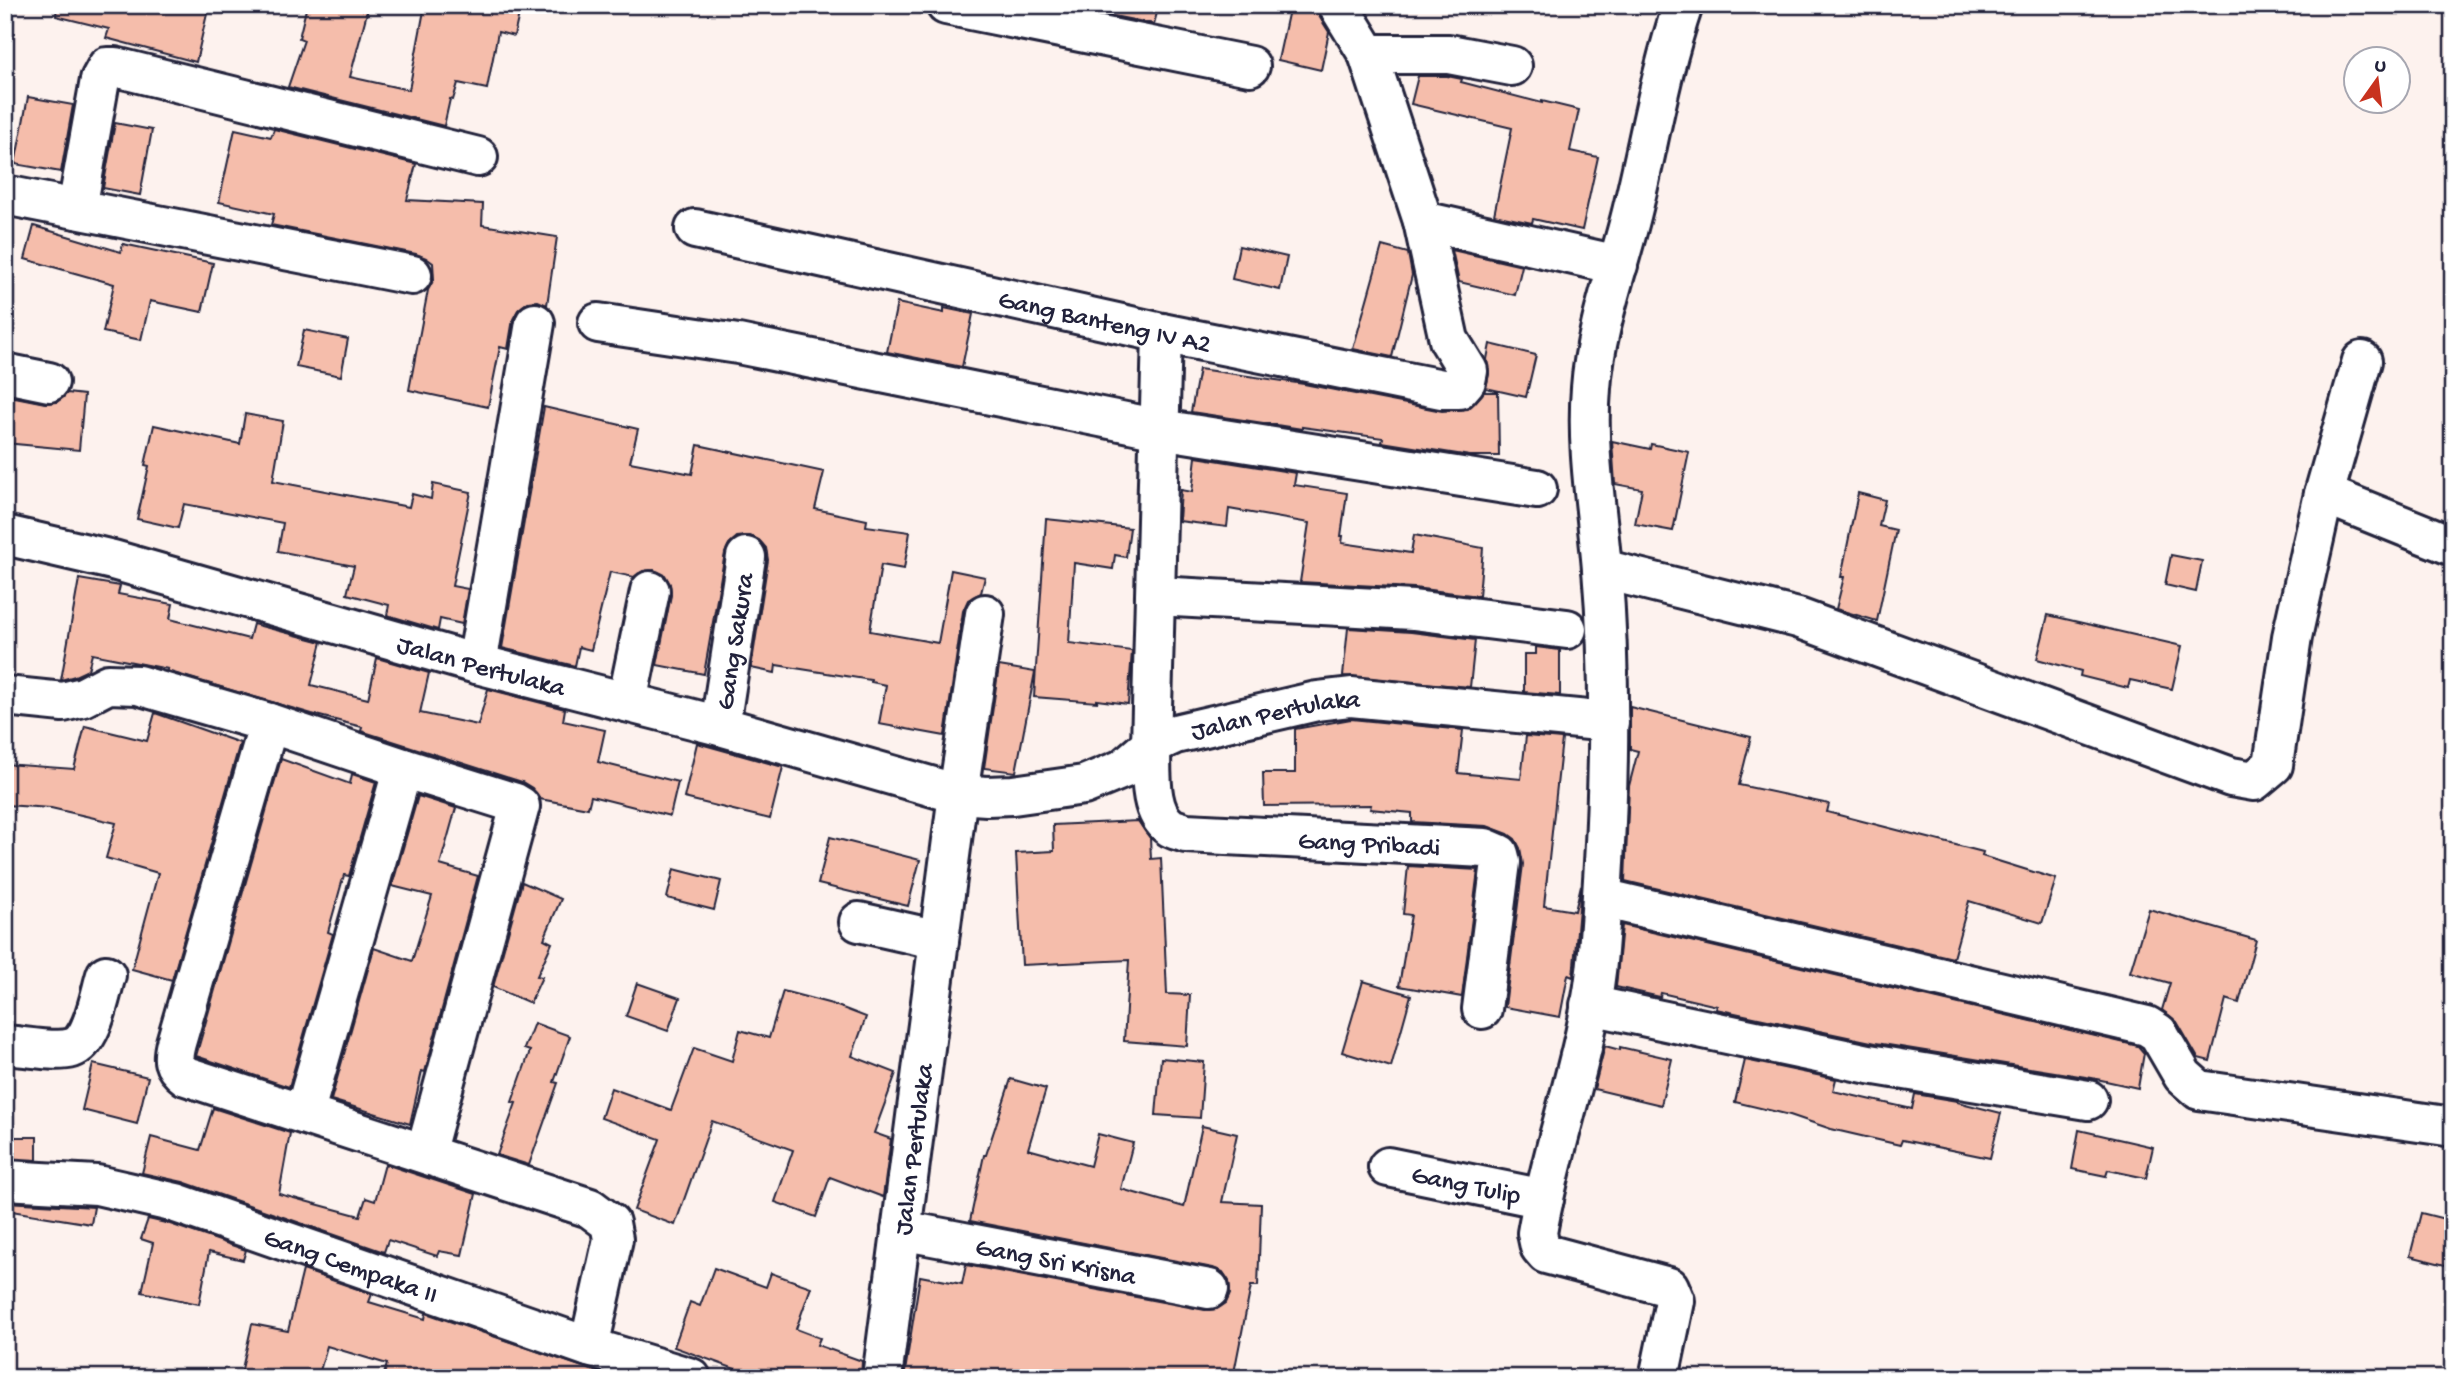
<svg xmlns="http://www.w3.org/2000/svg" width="2458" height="1383" font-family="'Gochi Hand',sans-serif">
	<rect width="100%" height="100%" fill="#fdf2ee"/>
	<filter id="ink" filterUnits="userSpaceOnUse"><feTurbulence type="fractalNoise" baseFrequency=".0143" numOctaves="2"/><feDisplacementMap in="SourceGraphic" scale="14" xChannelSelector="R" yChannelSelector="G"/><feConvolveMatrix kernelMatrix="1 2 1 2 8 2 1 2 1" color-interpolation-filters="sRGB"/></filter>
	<g filter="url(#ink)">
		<g fill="#f5bdab" stroke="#22223b" stroke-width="2">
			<path d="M 57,5 L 209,5 L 196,62 L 106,38 L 109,29 L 56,16 Z"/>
			<path d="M 307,5 L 369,5 L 350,77 L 409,90 L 425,5 L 521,5 L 514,36 L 498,32 L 487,89 L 458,83 L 453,100 L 450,99 L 444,126 L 288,87 L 304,40 L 299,38 Z"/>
			<path d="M 1058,5 L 1159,5 L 1154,24 Z"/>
			<path d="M 1290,5 L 1316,5 L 1319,16 L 1329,32 L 1321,70 L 1278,60 Z"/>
			<path d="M 1418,76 L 1447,76 L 1462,79 L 1461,82 L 1542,103 L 1542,101 L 1579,110 L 1570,151 L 1598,157 L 1582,230 L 1533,219 L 1532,223 L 1494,215 L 1512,128 L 1411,104 Z"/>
			<path d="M 28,97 L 73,105 L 61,172 L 15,164 Z"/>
			<path d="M 115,123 L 152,130 L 140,195 L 103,188 Z"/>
			<path d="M 235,129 L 271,137 L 274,129 L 416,164 L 407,200 L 483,204 L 482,225 L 557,237 L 547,305 L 538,301 L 528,302 L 518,310 L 513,319 L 508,349 L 500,347 L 488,407 L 409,390 L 428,290 L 434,279 L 433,263 L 426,258 L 416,254 L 271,225 L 274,214 L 219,202 Z"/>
			<path d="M 34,226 L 121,252 L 123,244 L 213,263 L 202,312 L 150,301 L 141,340 L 103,332 L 114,284 L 25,259 Z"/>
			<path d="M 1239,246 L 1287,257 L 1280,290 L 1232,279 Z"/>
			<path d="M 1382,246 L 1408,253 L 1412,275 L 1392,357 L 1353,349 Z"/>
			<path d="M 1452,250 L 1522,266 L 1515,295 L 1459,282 Z"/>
			<path d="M 897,303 L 944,313 L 944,308 L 973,314 L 962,367 L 887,352 Z"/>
			<path d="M 304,330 L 348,339 L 341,376 L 296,367 Z"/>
			<path d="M 1490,344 L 1536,355 L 1526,397 L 1486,388 L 1489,374 L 1487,359 Z"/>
			<path d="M 1199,369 L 1304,384 L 1442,411 L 1468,409 L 1484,392 L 1498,392 L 1499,456 L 1470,456 L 1382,442 L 1383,438 L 1302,427 L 1302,429 L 1191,412 Z"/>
			<path d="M 67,393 L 84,395 L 79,450 L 5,443 L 5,395 L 45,403 L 57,402 Z"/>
			<path d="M 544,407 L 638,429 L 630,462 L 692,474 L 698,445 L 824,472 L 815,509 L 867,520 L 866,526 L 910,532 L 904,569 L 881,565 L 870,631 L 938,643 L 951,570 L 985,577 L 981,593 L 968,600 L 963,611 L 945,736 L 879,724 L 886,685 L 871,682 L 871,680 L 776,665 L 775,673 L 751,668 L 768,560 L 766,548 L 759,540 L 750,536 L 737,537 L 729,544 L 725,553 L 704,674 L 657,665 L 671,595 L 670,584 L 665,575 L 654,570 L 643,571 L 634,577 L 610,572 L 591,650 L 579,647 L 575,666 L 502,648 Z"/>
			<path d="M 245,414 L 283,421 L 273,481 L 409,507 L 412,494 L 431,499 L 433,484 L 471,492 L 452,586 L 468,589 L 462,624 L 440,619 L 438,630 L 387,615 L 389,605 L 347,594 L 354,566 L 278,551 L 283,523 L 184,504 L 178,528 L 137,519 L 149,466 L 145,465 L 154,425 L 240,444 Z"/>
			<path d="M 1612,441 L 1650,449 L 1651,444 L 1689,452 L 1673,531 L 1635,524 L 1642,489 L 1615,484 Z"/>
			<path d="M 1196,457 L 1296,473 L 1294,485 L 1347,493 L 1341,536 L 1343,536 L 1342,543 L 1411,553 L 1414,535 L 1483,548 L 1479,596 L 1414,588 L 1300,582 L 1309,523 L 1229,509 L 1227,527 L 1179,521 L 1181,490 L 1192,492 Z"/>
			<path d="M 1858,493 L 1885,500 L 1879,526 L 1896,530 L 1877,621 L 1836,609 L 1844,577 L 1841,577 Z"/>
			<path d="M 1046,519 L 1130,528 L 1126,557 L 1115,555 L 1113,569 L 1074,563 L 1069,643 L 1132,651 L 1128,704 L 1097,700 L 1097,702 L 1034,697 Z"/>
			<path d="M 2171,555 L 2202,561 L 2196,592 L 2165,585 Z"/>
			<path d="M 79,579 L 120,586 L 118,594 L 173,604 L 170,619 L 249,639 L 253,624 L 322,642 L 311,685 L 368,699 L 377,658 L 429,673 L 420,713 L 478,725 L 488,689 L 565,709 L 563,721 L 605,730 L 598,762 L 678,782 L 670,816 L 591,796 L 588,808 L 540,799 L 532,788 L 522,782 L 361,731 L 362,727 L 312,714 L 167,671 L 168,669 L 92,654 L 88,670 L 75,676 L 61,680 Z"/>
			<path d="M 2048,615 L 2182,646 L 2172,689 L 2130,680 L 2128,688 L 2080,676 L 2081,671 L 2037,659 Z"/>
			<path d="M 1348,628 L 1411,632 L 1475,640 L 1470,687 L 1343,676 Z"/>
			<path d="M 1536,647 L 1560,650 L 1560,695 L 1524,692 L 1524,654 L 1536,654 Z"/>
			<path d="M 999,666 L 1035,672 L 1016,772 L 984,768 Z"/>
			<path d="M 1630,707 L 1751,737 L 1739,785 L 1829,804 L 1827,812 L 1983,852 L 1982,856 L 2056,879 L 2042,923 L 1969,901 L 1953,958 L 1625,881 L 1629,786 L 1638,751 L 1630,749 Z"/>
			<path d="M 155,713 L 240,743 L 172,980 L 132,969 L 158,873 L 106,858 L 116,823 L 51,808 L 5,805 L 5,764 L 74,769 L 85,726 L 147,741 Z"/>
			<path d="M 1351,719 L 1463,730 L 1458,773 L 1521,779 L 1526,736 L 1562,739 L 1544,906 L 1575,911 L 1581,885 L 1573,977 L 1568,975 L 1560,1017 L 1505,1007 L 1523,864 L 1520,848 L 1515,839 L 1508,834 L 1487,826 L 1412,822 L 1412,813 L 1370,809 L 1371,805 L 1264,806 L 1263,773 L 1295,773 L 1295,729 Z"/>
			<path d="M 697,743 L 783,767 L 770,819 L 684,798 Z"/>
			<path d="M 281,759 L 350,784 L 352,774 L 376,782 L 349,876 L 344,875 L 328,932 L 333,934 L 289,1087 L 196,1056 Z"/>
			<path d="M 418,796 L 456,808 L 440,865 L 478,876 L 425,1072 L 422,1071 L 410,1124 L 331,1100 L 374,948 L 412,961 L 432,896 L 392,886 Z"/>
			<path d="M 1138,821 L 1150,838 L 1151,859 L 1161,858 L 1167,994 L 1190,995 L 1187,1046 L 1124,1041 L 1129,960 L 1022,965 L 1016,853 L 1054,851 L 1053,825 Z"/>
			<path d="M 830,837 L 920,860 L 908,906 L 818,884 Z"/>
			<path d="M 1408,866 L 1478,870 L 1462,997 L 1399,986 L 1411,915 L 1403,914 Z"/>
			<path d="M 674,869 L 721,881 L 714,910 L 667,898 Z"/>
			<path d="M 522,882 L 561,899 L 544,939 L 552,943 L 537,976 L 542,977 L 530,1003 L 493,987 Z"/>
			<path d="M 2149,909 L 2256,940 L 2239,1003 L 2226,999 L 2210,1061 L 2198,1058 L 2177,1022 L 2162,1010 L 2170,983 L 2130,972 Z"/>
			<path d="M 1622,925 L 2138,1046 L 2144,1053 L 2138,1088 L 2092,1078 L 1876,1043 L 1716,1009 L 1717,1006 L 1661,993 L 1660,997 L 1616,987 Z"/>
			<path d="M 1363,981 L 1411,995 L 1391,1067 L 1342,1052 Z"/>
			<path d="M 637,983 L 680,998 L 668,1031 L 626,1016 Z"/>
			<path d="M 783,991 L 832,1004 L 866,1017 L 852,1056 L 896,1073 L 874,1133 L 891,1139 L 883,1197 L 830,1177 L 816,1217 L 775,1202 L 793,1150 L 712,1121 L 675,1225 L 634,1210 L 660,1139 L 601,1118 L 611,1088 L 671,1110 L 694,1048 L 732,1061 L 740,1030 L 769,1038 Z"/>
			<path d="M 534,1023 L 570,1036 L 554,1082 L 558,1083 L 529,1165 L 497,1155 L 516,1103 L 512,1102 L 530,1051 L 524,1049 Z"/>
			<path d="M 1605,1046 L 1620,1050 L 1620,1047 L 1672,1059 L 1661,1105 L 1594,1089 Z"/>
			<path d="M 1161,1058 L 1204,1062 L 1200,1118 L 1156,1115 Z"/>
			<path d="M 1745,1060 L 1836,1079 L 1833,1091 L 1912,1109 L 1915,1094 L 1957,1101 L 1957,1102 L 2001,1113 L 1990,1158 L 1902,1140 L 1900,1145 L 1831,1129 L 1790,1115 L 1735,1102 Z"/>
			<path d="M 93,1064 L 148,1077 L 137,1124 L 82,1110 Z"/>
			<path d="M 1011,1079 L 1046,1089 L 1028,1149 L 1090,1166 L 1098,1134 L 1133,1143 L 1121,1189 L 1184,1207 L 1202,1126 L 1237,1134 L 1222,1202 L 1261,1204 L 1258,1286 L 1251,1286 L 1233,1378 L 904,1378 L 920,1276 L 962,1284 L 966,1265 L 1205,1310 L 1217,1309 L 1226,1303 L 1230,1294 L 1229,1281 L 1223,1272 L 1213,1268 L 970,1221 L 984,1155 L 986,1155 Z"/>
			<path d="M 213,1108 L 290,1133 L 279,1194 L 360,1216 L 366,1198 L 375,1201 L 385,1164 L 476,1194 L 462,1255 L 439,1251 L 437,1256 L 388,1240 L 384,1252 L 183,1182 L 142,1173 L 151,1137 L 200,1150 Z"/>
			<path d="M 2079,1130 L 2153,1147 L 2146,1178 L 2108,1170 L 2106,1176 L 2072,1169 Z"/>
			<path d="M 5,1137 L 37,1137 L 37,1160 L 5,1158 Z"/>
			<path d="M 5,1202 L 94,1207 L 91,1224 L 5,1210 Z"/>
			<path d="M 2421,1213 L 2453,1221 L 2453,1250 L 2449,1266 L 2410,1256 Z"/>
			<path d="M 148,1219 L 170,1224 L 246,1250 L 243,1260 L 209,1252 L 199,1304 L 142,1292 L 153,1243 L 141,1239 Z"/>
			<path d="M 714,1268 L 766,1287 L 771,1273 L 811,1287 L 796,1329 L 820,1338 L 817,1345 L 862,1361 L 861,1378 L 760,1378 L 674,1347 L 690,1302 L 700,1306 Z"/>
			<path d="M 303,1270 L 372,1294 L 369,1302 L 425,1319 L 426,1313 L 615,1378 L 383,1378 L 387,1364 L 327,1346 L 318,1378 L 240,1378 L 252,1324 L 288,1331 Z"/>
		</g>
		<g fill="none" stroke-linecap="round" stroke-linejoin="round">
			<defs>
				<g id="minor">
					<path d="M 946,5 L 1250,66"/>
					<path d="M 1368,54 L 1449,54 L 1512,66"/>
					<path d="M 5,195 L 412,275"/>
					<path d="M 77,209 L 100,80 L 107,67 L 115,67 L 478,157"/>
					<path d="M 1423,221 L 1618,265"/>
					<path id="s1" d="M 695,229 L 1162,333 L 1442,389 L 1459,389 L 1466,381 L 1468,371 L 1449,340 L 1423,221 L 1368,54 L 1338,5"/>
					<path d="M 598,323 L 738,344 L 1160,429 L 1537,489"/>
					<path id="s2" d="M 1162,333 L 1151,745 C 1152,769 1147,811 1170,827 C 1174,830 1181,831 1186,833 L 1485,848 L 1499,854 L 1501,862 L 1482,1009"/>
					<path d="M 5,373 L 49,382"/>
					<path d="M 2324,494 L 2453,546"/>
					<path id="s3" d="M 5,535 L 113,560 L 477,664 L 720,726 L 958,794 L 987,796 L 1013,795 L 1084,785 L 1123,769 L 1151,745 L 1175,734 L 1317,701 L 1351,697 L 1609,722"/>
					<path d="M 1602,569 L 1798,618 L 2231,777 L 2254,781 L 2273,765 L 2292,637 L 2324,494 L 2362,361"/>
					<path d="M 1156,596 L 1413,610 L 1567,629"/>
					<path d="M 477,664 L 535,323"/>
					<path d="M 5,696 L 63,702 L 83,697 L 108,684 L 138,685 L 269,723"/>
					<path d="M 627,702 L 650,591"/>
					<path id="s4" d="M 720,726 L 746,557"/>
					<path d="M 1602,898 L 2147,1026 L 2158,1033 L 2183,1076 L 2199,1090 L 2453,1127"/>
					<path d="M 859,922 L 939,940"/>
					<path d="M 1590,1005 L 1869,1064 L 2088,1100"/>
					<path d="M 5,1045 C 23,1046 56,1053 72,1048 C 93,1041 100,994 106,975"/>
					<path d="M 304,1114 L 403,768"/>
					<path d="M 425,1154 L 520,806 L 515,803 L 403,768 L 269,723 L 176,1043 C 172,1059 172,1066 186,1076 L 590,1208 L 610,1223 L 613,1239 L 589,1347"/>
					<path id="s5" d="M 1388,1167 L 1544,1199"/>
					<path id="s6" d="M 5,1180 L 97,1185 L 176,1203 L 589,1347 L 691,1378"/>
					<path id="s7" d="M 901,1230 L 1209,1289"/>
					<path id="s8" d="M 882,1378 L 958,794 L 985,614"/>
					<path d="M 1659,1378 L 1675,1301 L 1669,1287 L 1546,1254 L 1540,1247 L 1537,1233 C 1553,1139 1591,1045 1598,951 C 1608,825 1613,696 1602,569 C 1597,509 1586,449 1591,388 C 1595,330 1618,269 1632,212 C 1649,143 1660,73 1683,5"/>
				</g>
			</defs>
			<use href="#minor" stroke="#22223b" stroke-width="44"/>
			<use href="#minor" stroke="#fff" stroke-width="38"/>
		</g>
	</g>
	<g text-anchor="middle" stroke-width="7" stroke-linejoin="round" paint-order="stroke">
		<g font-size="26" fill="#22223b" stroke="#fff">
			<text dy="9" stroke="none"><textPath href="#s1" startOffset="420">Gang Banteng IV A2</textPath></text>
			<text dy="9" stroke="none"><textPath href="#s4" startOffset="86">Gang Sakura</textPath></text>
			<text dy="9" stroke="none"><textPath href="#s3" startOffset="494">Jalan Pertulaka</textPath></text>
			<text dy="9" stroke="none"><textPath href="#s3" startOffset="1323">Jalan Pertulaka</textPath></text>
			<text dy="9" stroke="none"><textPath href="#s2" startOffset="700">Gang Pribadi</textPath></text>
			<text dy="9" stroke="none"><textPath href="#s8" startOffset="231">Jalan Pertulaka</textPath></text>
			<text dy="9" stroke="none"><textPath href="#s5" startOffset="80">Gang Tulip</textPath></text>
			<text dy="9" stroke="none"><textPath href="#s7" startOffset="158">Gang Sri Krisna</textPath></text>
			<text dy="9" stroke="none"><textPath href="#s6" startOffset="359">Gang Cempaka II</textPath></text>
		</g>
	</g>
	<rect width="2458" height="1383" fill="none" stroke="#fff" stroke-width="28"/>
	<rect x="14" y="14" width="2430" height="1355" fill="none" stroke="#22223b" stroke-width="2.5" filter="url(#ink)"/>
	<g transform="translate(2377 80) rotate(14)"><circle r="33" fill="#ffffff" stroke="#a7a7b1" stroke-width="2"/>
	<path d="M0-5L12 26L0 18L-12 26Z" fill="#c8321e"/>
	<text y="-10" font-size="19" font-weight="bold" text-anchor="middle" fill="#22223b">U</text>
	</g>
</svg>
